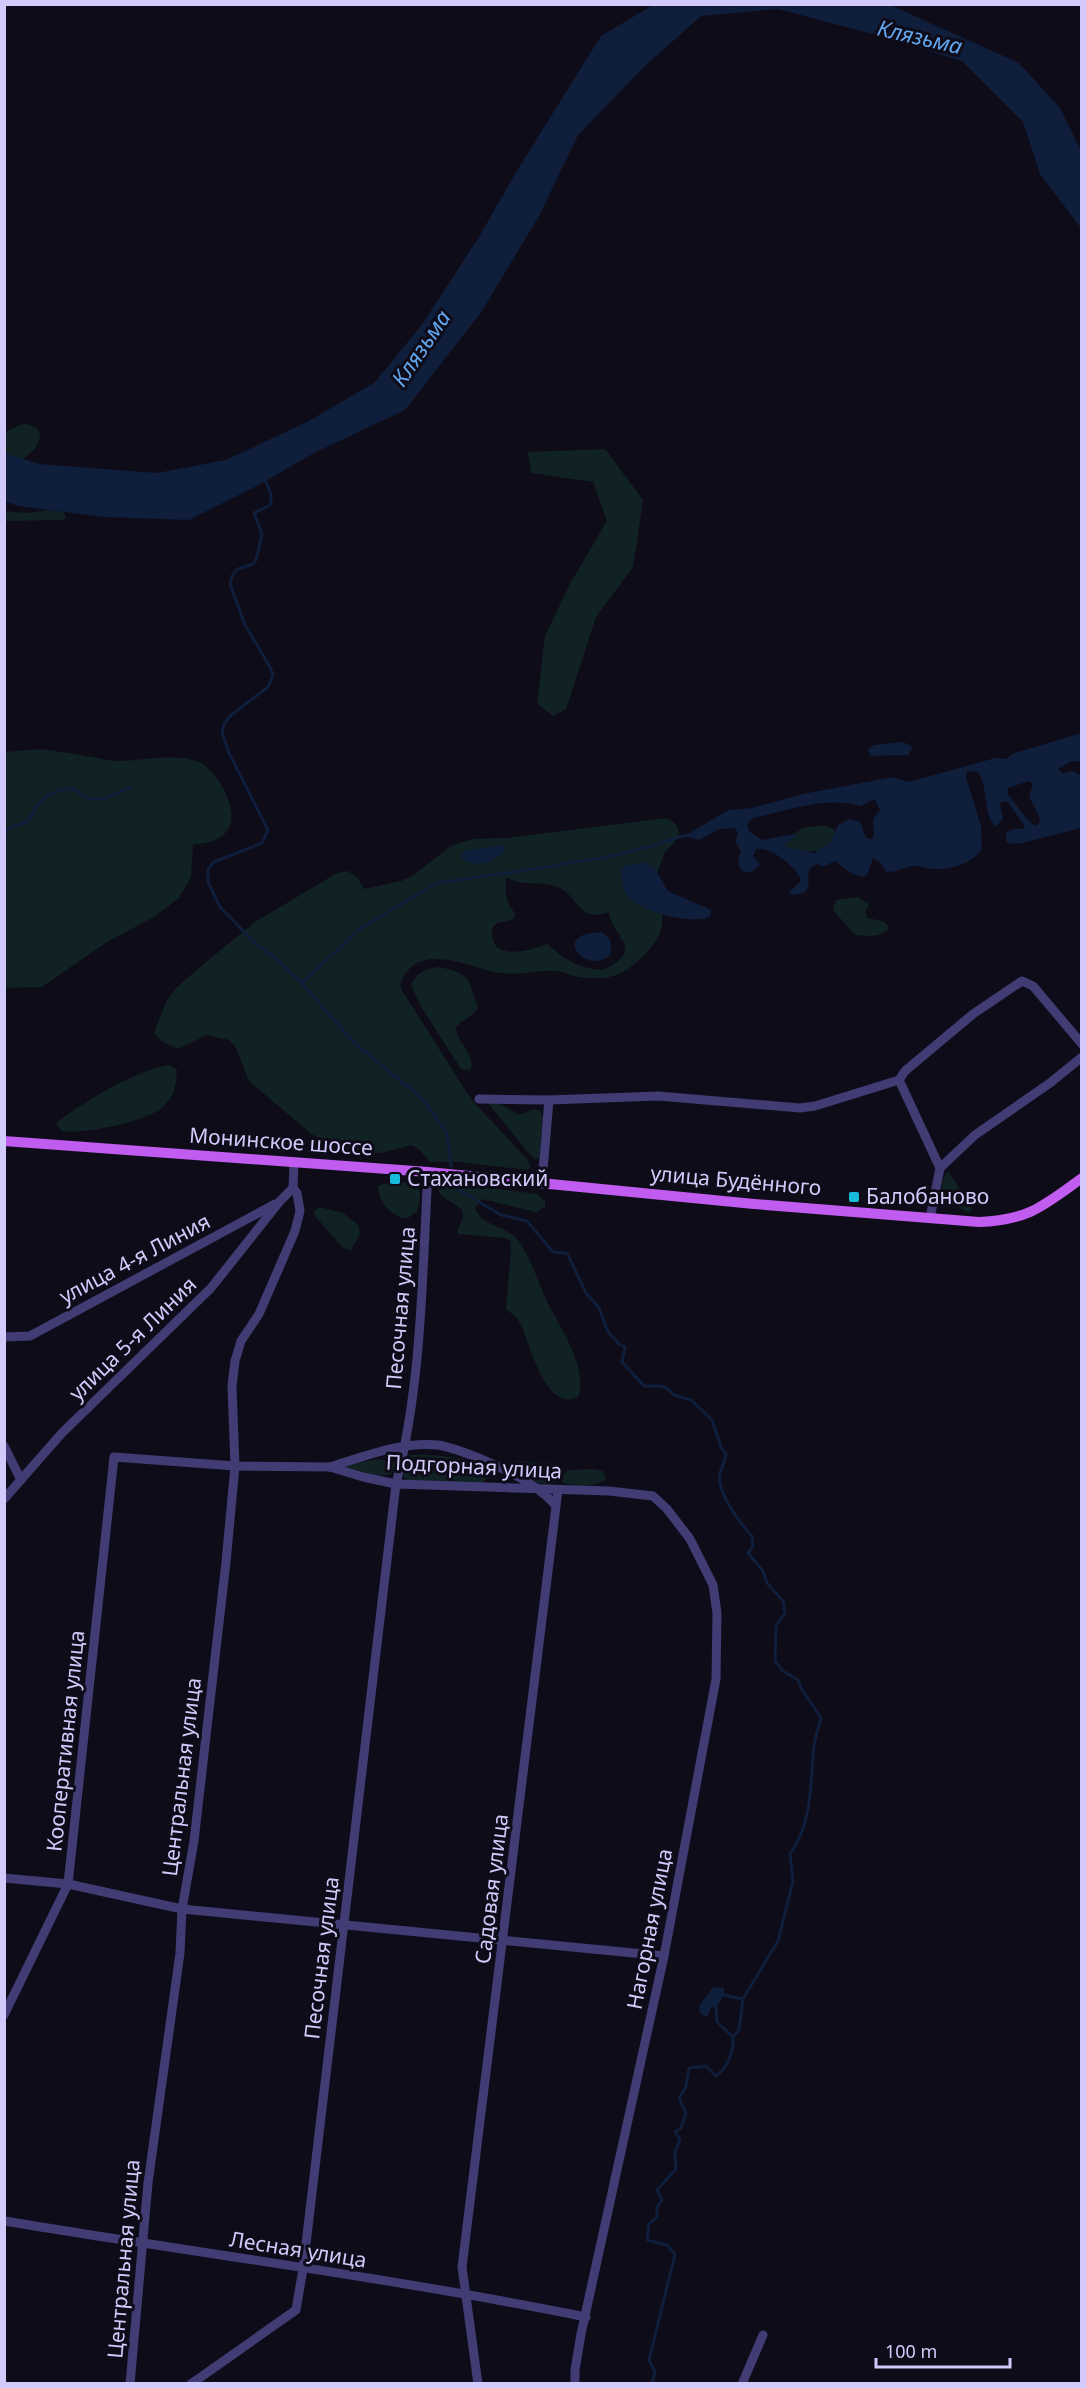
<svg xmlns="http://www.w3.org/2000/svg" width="1086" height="2388" font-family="'Noto Sans',sans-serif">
	<rect width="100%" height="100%" fill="#0f0c1a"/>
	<g fill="#102223" fill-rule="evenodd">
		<path d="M 25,423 L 37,428 L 41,435 L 35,449 L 23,459 L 5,453 L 5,432 Z"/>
		<path d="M 605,449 L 643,500 L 633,567 L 596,617 L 566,709 L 553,716 L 537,703 L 545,636 L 571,582 L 607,521 L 593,482 L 531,473 L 528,452 Z"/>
		<path d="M 48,510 L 63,512 L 66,517 L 63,520 L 5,521 L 4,511 L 27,513 Z"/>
		<path d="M 40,749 C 56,751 71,753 86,756 C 96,757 107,761 117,761 C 145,761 172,752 199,762 C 217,770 239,809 229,828 C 221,841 206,843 193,845 L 191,877 L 179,898 L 154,917 L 107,942 L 42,987 L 4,988 L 5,752 Z"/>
		<path d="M 666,818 C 676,823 679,826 679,837 L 665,852 L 657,873 L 654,868 L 645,862 L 625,866 L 638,904 L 662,914 C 664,932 657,942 645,954 C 623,977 606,982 574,976 C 568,975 563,971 557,971 C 538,969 520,976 501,973 C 469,968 416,938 400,985 L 403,992 L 471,1099 L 526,1158 L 531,1166 L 528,1170 L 460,1162 L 430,1162 L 419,1149 L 411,1145 L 381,1153 L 339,1148 L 328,1144 L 310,1133 L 249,1081 L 236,1048 L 229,1040 L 207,1035 L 178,1049 L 161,1041 L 154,1033 L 166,1002 L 176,988 L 200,967 L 255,922 L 337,873 L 348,871 L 358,878 L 364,889 L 401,881 L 412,876 L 451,846 L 472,839 L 506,838 ZM 506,877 C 525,888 544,880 560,888 C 580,899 579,923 609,912 C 613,939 647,949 603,970 C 577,968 566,960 547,944 C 535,949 502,959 494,943 C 492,940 492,932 492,928 L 497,923 L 512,920 L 516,914 C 504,902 506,893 506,877 Z"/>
		<path d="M 823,825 L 835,830 C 833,856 803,854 784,847 L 785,844 L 795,837 L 794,834 L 803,828 Z"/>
		<path d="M 858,897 L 869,904 L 865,912 L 867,918 C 875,920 887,920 889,929 C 878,938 869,936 855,935 L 833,910 L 836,900 Z"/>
		<path d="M 439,967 C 472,974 467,978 478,1007 C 474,1017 462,1019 456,1027 C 456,1042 477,1055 470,1070 L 461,1069 L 420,1005 L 411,985 C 417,972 425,969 439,967 Z"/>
		<path d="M 169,1065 L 177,1070 C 176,1084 175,1095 165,1105 C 151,1121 82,1135 62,1131 L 56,1123 C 85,1101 134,1071 169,1065 Z"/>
		<path d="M 494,1101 L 520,1115 L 534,1109 L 540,1111 L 543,1117 L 539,1158 L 535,1159 L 530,1155 L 488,1103 Z"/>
		<path d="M 948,1171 L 972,1208 L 971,1211 L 967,1212 L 944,1199 C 940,1191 942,1177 948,1171 Z"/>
		<path d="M 411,1182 C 424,1188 420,1200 417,1212 L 406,1219 C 390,1215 379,1203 378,1186 L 383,1184 Z"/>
		<path d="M 447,1182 L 537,1194 L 545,1201 L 545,1207 L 536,1212 L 482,1199 L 475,1208 C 481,1226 507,1226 518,1240 C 531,1258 537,1279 546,1299 C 558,1325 589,1367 578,1397 C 547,1413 530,1347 522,1326 L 516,1317 L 506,1309 L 511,1249 L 510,1240 L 505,1238 L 459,1234 L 457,1232 L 463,1217 L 462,1210 L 440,1194 L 437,1188 L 439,1184 Z"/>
		<path d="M 319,1207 L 343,1213 L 359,1226 L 360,1234 L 351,1250 L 343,1248 L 315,1216 L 314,1211 Z"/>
		<path d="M 410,1455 C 430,1454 474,1457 489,1470 L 490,1475 L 483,1483 L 409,1481 L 403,1476 Z"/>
		<path d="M 377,1459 L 394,1461 L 395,1466 L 391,1474 C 376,1478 359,1473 344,1468 L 343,1466 Z"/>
		<path d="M 516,1461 L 556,1464 L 561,1468 C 556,1498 529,1479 515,1469 L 513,1465 Z"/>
		<path d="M 594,1469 L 603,1471 L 606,1479 C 596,1488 574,1487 562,1482 L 561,1478 L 568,1470 Z"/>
	</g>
	<g fill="#0f1e3a" fill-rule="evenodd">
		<path d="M 653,5 L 890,5 L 1019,63 L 1060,108 L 1081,151 L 1081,228 L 1040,174 L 1023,122 L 962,61 L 895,40 L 778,9 L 701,16 L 646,65 L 578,135 L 539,216 L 482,311 L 405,410 L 314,453 L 255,487 L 189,520 L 103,517 L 18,506 L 5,501 L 5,453 L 39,464 L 157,473 L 226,460 L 307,422 L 374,383 L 421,326 L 479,237 L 515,174 L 601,36 Z"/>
		<path d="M 1081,733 L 1081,762 L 1072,761 L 1058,769 L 1062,773 L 1073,771 L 1081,776 L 1081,828 L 1022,843 L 1010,844 L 1006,841 L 1006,833 L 1013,829 L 1023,829 L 1024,825 L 1008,802 L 1003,801 L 1000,804 L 1003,819 L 995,827 C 982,811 989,788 978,772 L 967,771 L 966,777 L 981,826 L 982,850 C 970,864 951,870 934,869 C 927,869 921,866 914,866 C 905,866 897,873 886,872 L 881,863 L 873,858 L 868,873 L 864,877 L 852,874 L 835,861 L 823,867 L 818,864 C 804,869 810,877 808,888 L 804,893 L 792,895 L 789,892 L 800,882 L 800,877 C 793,865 770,846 756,849 L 753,856 L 760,864 C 750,879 732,872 741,851 L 735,842 L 738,833 L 735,828 L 720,829 L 699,840 L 684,836 L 729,810 L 752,808 L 808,793 L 893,777 L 909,782 L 995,758 L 1006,759 L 1012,754 ZM 1029,781 L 1033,784 L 1029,797 L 1039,816 L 1040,822 L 1035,826 L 1028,820 L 1007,793 L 1008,788 ZM 875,799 L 880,810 L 873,820 L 874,835 L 871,839 L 866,838 L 860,822 L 850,819 L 838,825 L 831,842 L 814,853 L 785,847 L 785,843 L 796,837 L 794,834 L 762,840 L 750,832 L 747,825 L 750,821 L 754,818 C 789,810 826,796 861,806 Z"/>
		<path d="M 903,742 L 913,747 L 908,755 L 871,756 L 868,749 L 874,745 Z"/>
		<path d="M 501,845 L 505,847 L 505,851 C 493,861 473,871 461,856 L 465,851 Z"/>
		<path d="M 645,862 L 654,868 L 668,891 L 711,910 L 710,917 C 690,925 641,912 627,895 C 622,888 622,881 621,872 L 625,866 Z"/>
		<path d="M 600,932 C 612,936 612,944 610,955 C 590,973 562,945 581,936 C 586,933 594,933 600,932 Z"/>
		<path d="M 713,1987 L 724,1988 L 724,1995 L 715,2010 L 712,2006 L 707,2017 L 699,2013 L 700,2005 Z"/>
	</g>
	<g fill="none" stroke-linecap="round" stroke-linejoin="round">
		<g stroke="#0f1e3a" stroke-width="3">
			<path d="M 265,480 C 269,489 273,495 270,505 L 254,513 L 262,534 L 256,560 L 253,564 L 238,569 L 232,576 L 230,584 L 245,625 L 270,667 L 273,675 L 268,687 L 231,715 L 224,724 L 222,732 L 229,753 L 268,830 L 262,843 L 214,862 L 208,869 L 208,882 L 220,907 L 258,946 L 273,956 L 302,983 L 354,1043 L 421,1097 L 447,1133 L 451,1166"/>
			<path d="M 4,837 L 7,829 C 12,826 19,826 24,823 C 30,820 33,813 36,808 C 45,795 56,790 72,788 C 77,790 83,796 88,798 C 102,803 118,792 130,787"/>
			<path d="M 302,983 L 361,928 L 437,883 L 555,866 C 569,861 582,862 596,859 C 627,854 656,845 686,835"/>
			<path d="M 454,1187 L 501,1215 L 527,1221 L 553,1252 L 567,1253 L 586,1293 L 599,1308 L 608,1332 L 619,1344 L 625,1347 L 622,1362 L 644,1386 L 661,1386 L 668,1389 L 674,1395 L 691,1400 L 712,1420 L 721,1447 L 726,1454 C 725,1461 722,1466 720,1473 C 716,1492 740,1523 752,1536 L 753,1547 L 748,1553 L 763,1571 L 767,1583 L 783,1601 L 785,1613 L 776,1626 L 775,1661 L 783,1671 L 798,1680 L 801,1688 L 821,1718 C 819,1727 815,1736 814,1746 C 810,1783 813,1822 790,1854 L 793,1881 L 778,1941 L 743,1999 L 739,2030 L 733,2037 C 734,2051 728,2068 716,2076 L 706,2066 L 689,2068 L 686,2087 L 679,2098 L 686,2113 L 681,2128 L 675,2132 L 680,2139 L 675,2152 L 676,2169 L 657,2190 L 662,2200 L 657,2207 L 657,2217 L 649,2224 L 647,2240 L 667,2245 L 675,2254 L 649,2360 L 655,2372 L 652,2384"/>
			<path d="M 723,1995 L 743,1999"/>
			<path d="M 716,2007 L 717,2022 L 733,2037"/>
		</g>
		<g stroke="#413c74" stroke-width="9">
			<path d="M 899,1080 L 940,1168"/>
			<path d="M 479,1099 L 549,1100 L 658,1096 L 800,1108 L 815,1106 L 899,1080 L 905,1071 L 973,1014 L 1022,981 L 1033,986 L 1082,1044"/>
			<path d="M 542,1182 L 549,1100"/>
			<path d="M 930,1218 L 940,1168 L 975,1135 L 1050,1083 L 1082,1057"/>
			<path d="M 4,1337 L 30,1336 L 275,1204"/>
			<path d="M 4,1446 L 21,1480"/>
			<path d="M 330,1467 C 363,1457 402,1441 438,1445 C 460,1449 482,1459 503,1469 C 521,1478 542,1489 555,1505"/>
			<path d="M 4,1499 L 62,1433 L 211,1288 L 280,1201 L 293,1188 L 294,1163"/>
			<path d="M 4,1878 L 68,1884 L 182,1909 L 664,1956"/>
			<path d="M 4,2015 L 68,1884 L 114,1457 L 235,1466 L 330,1467 L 363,1477 L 396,1484 L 609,1491 L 653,1496 L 667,1509 L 690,1539 L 713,1585 L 717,1613 L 716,1679 L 664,1956 L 581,2334 L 575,2370 L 575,2384"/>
			<path d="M 4,2221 C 198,2253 393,2278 586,2317"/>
			<path d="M 130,2384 L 148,2183 L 180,1953 L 182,1909 L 194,1841 L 226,1562 L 235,1466 L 232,1386 L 235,1361 L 241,1341 L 259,1314 L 295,1231 L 300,1211 L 297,1193 L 293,1188"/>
			<path d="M 191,2384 L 296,2310 L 303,2269 L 396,1484 C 422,1383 422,1276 428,1172"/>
			<path d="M 478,2384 L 462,2267 L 558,1490"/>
			<path d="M 742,2384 L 763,2335"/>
		</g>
		<path stroke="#c05cef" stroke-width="10" d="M 4,1141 L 428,1172 L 754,1204 L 979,1222 C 1029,1220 1043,1206 1082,1178"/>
	</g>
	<g fill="#16bbda" stroke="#0f0c1a" stroke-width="2">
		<rect x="389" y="1173" width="12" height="12" rx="3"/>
		<rect x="848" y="1191" width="12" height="12" rx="3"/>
	</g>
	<g text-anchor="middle" stroke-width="6" stroke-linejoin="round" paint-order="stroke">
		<g font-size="21" fill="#d2cafa" stroke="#0f0c1a">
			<text transform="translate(281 1142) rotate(4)" y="7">Монинское шоссе</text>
			<text transform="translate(736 1181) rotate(5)" y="7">улица Будённого</text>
			<text transform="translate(135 1259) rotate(-28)" y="7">улица 4-я Линия</text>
			<text transform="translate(401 1308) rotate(-85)" y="7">Песочная улица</text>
			<text transform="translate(133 1339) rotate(-44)" y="7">улица 5-я Линия</text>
			<text transform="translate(474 1467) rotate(3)" y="7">Подгорная улица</text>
			<text transform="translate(66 1741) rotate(-84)" y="7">Кооперативная улица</text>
			<text transform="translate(182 1777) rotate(-83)" y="7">Центральная улица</text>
			<text transform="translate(492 1889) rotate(-83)" y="7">Садовая улица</text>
			<text transform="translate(650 1929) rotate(-79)" y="7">Нагорная улица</text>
			<text transform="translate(322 1958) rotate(-83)" y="7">Песочная улица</text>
			<text transform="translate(298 2250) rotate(9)" y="7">Лесная улица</text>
			<text transform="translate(124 2259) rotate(-85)" y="7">Центральная улица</text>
		</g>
		<g font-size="21" fill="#d2cafa" stroke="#0f0c1a" text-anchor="start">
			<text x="407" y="1186">Стахановский</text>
			<text x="866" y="1204">Балобаново</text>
		</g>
		<g font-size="22" font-style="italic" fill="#62a6ef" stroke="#0f0c1a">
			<text transform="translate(920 37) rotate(13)" y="8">Клязьма</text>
			<text transform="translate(421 348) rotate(-56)" y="8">Клязьма</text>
		</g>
	</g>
	<rect width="1086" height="2388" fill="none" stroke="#d2cafa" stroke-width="12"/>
	<path d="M876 2358v9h134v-9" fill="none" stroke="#d2cafa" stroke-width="3"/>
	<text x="885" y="2358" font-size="18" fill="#d2cafa" stroke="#0f0c1a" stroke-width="4.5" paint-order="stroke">100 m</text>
</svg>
